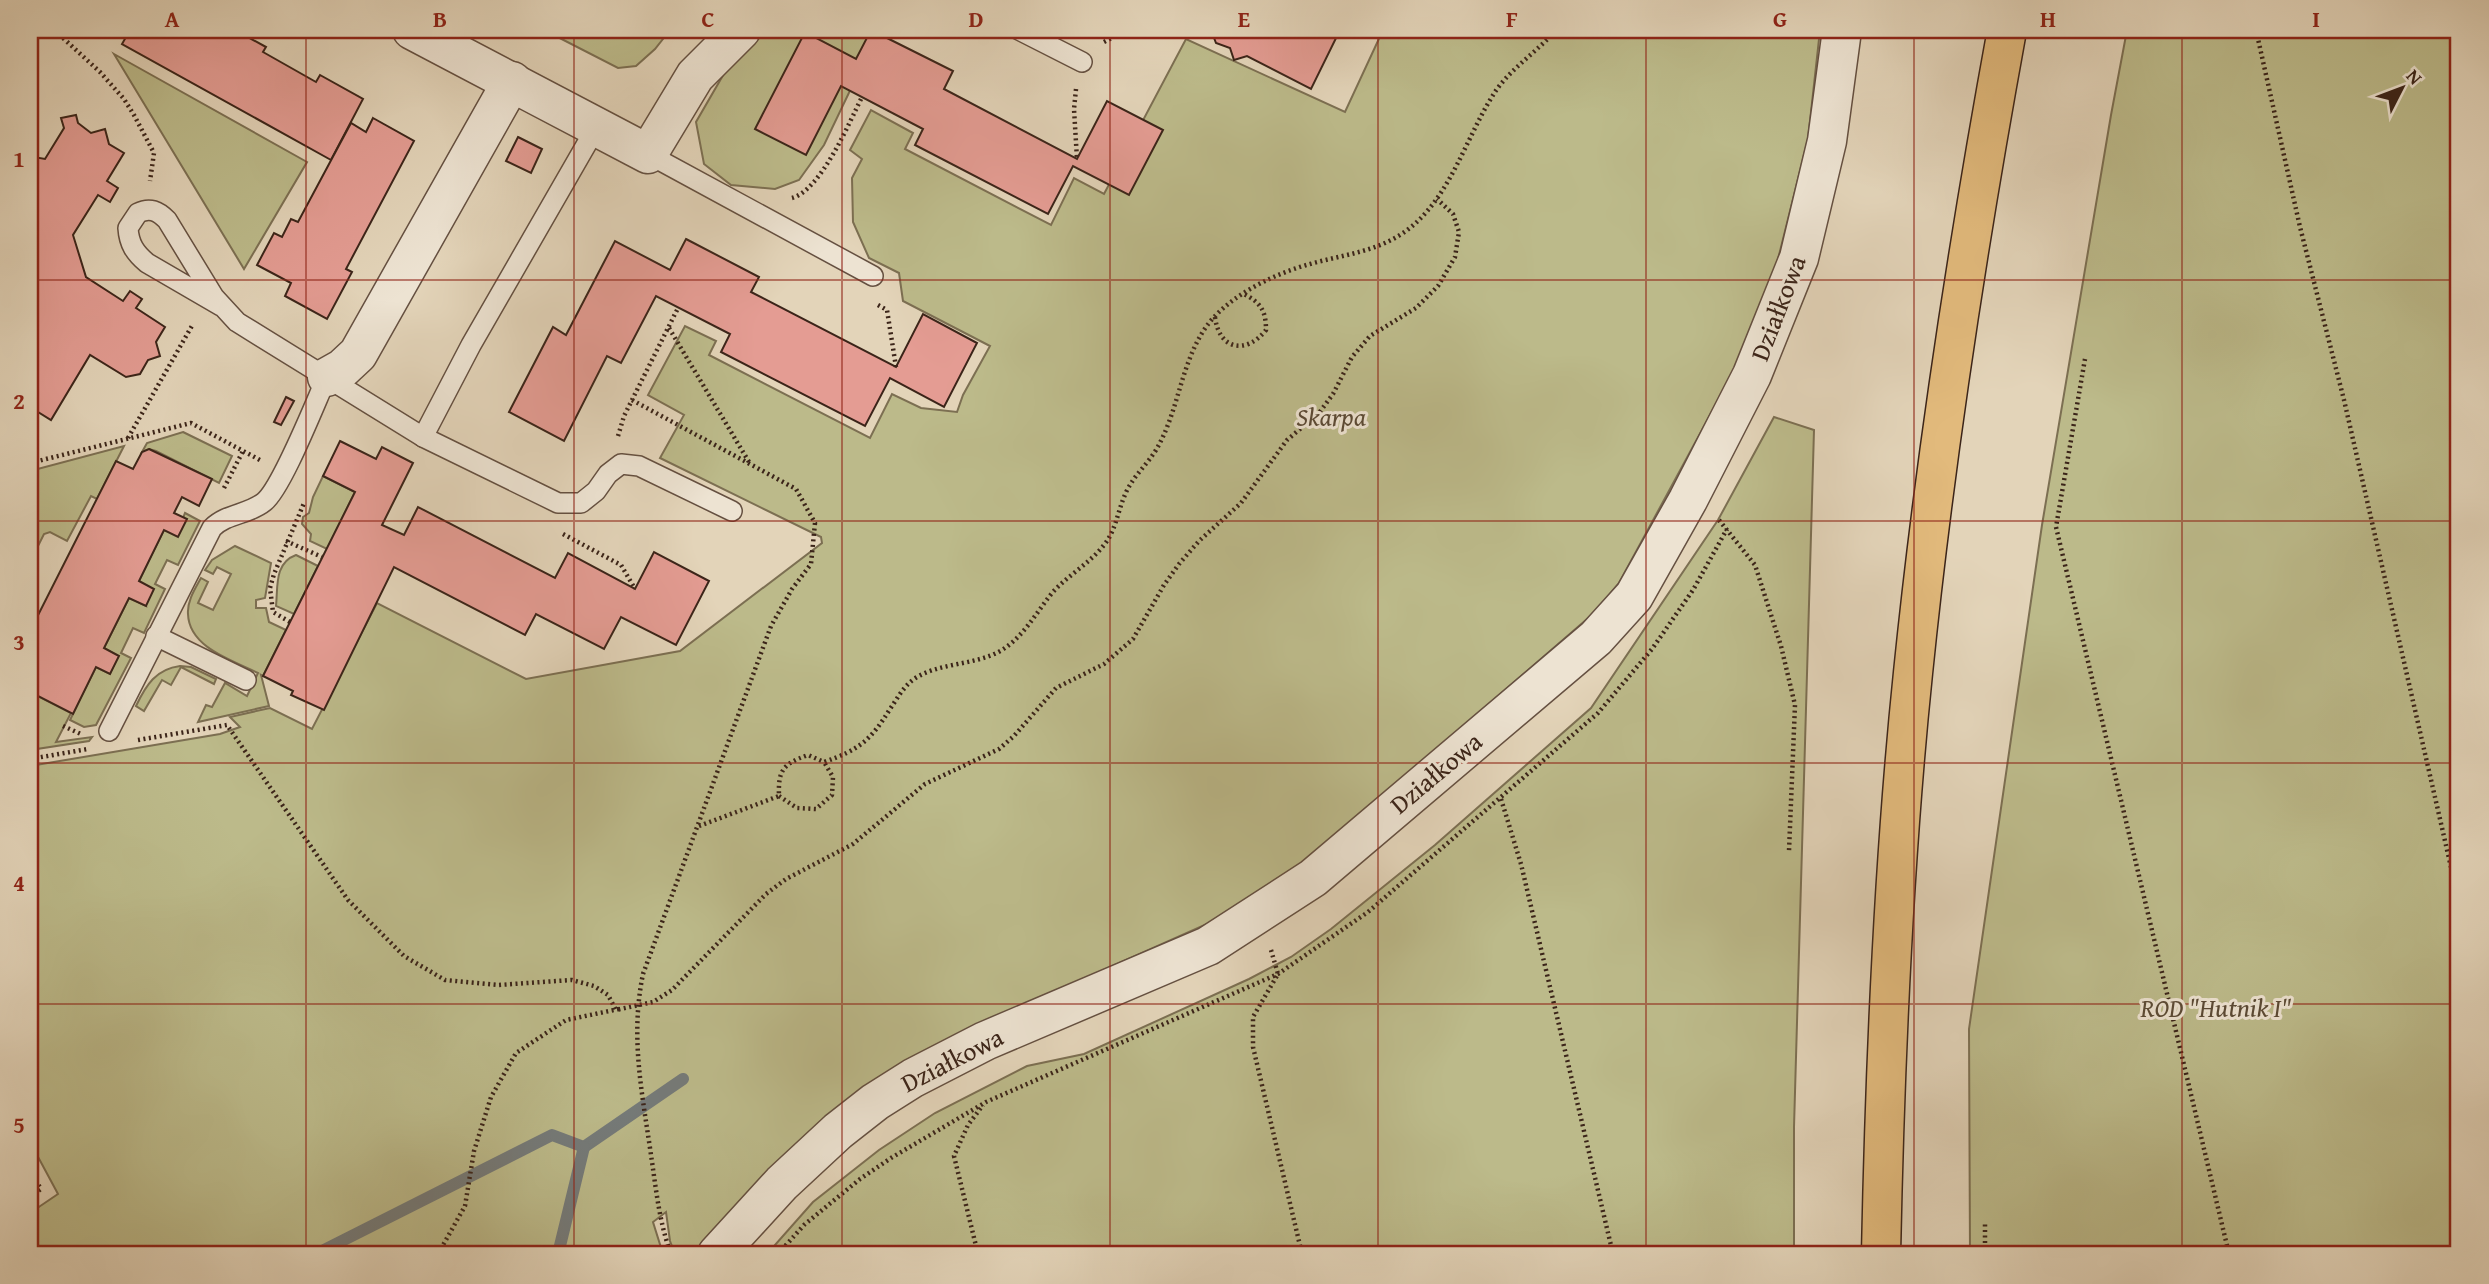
<svg xmlns="http://www.w3.org/2000/svg" width="2489" height="1284" font-family="'Gentium Book Plus',serif">
	<rect width="100%" height="100%" fill="#e3d4b9"/>
	<filter id="stains"><feTurbulence type="fractalNoise" baseFrequency=".00286" numOctaves="4"/><feColorMatrix values="0 0 0 0 .2 0 0 0 0 .09 0 0 0 0 .02 0 0 0 .5 -.17"/></filter>
	<radialGradient id="worn" r=".72"><stop offset=".6" stop-color="#630" stop-opacity="0"/><stop offset="1" stop-color="#630" stop-opacity=".3"/></radialGradient>
	<g fill="#bcba8a" stroke="#7c6f52" stroke-width="2">
		<path d="M 544,30 L 670,30 L 655,49 L 636,66 L 618,68 Z"/>
		<path d="M 768,30 L 879,30 L 824,145 L 799,180 L 775,189 L 731,185 L 704,164 L 696,122 L 729,65 Z"/>
		<path d="M 1383,30 L 1820,30 L 1808,139 L 1775,271 L 1741,358 L 1619,583 L 1594,613 L 1312,857 L 1259,893 L 1207,924 L 1020,1007 L 714,1229 L 693,1254 L 675,1254 L 670,1241 L 666,1212 L 653,1222 L 663,1254 L 30,1254 L 30,1213 L 58,1194 L 30,1142 L 30,766 L 220,734 L 240,727 L 230,717 L 270,708 L 312,729 L 377,603 L 526,679 L 680,651 L 822,543 L 821,537 L 660,458 L 684,415 L 648,395 L 685,326 L 716,341 L 709,355 L 870,438 L 892,394 L 921,408 L 957,412 L 963,395 L 990,346 L 903,301 L 899,273 L 869,258 L 853,222 L 852,178 L 862,159 L 850,150 L 871,110 L 913,133 L 905,149 L 1051,225 L 1074,178 L 1104,194 L 1186,39 L 1345,112 Z"/>
		<path d="M 2127,30 L 2459,30 L 2459,1254 L 1970,1254 L 1969,1029 L 2042,525 L 2111,115 Z"/>
		<path d="M 114,54 L 307,162 L 244,269 Z"/>
		<path d="M 1774,417 L 1814,430 L 1794,1127 L 1794,1254 L 767,1254 L 813,1202 L 879,1150 L 935,1113 L 1027,1066 L 1084,1054 L 1249,979 L 1291,957 L 1331,929 L 1435,845 L 1591,708 L 1718,520 Z"/>
		<path d="M 183,432 L 232,456 L 219,483 L 156,451 L 149,449 L 142,452 L 147,443 Z"/>
		<path d="M 124,446 L 97,499 L 91,496 L 67,541 L 50,532 L 44,534 L 30,562 L 30,471 Z"/>
		<path d="M 323,476 L 355,492 L 327,549 L 310,541 L 311,534 L 302,524 L 303,517 L 309,513 L 313,497 Z"/>
		<path d="M 185,513 L 200,521 L 178,565 L 167,560 L 155,584 L 165,589 L 144,633 L 133,628 L 121,653 L 131,658 L 96,725 L 84,727 L 70,720 L 96,667 L 110,674 L 118,656 L 104,648 L 129,598 L 146,606 L 139,581 L 164,530 L 183,518 Z"/>
		<path d="M 235,546 L 271,563 L 265,598 L 256,600 L 256,608 L 266,608 L 269,622 L 286,630 L 263,676 L 261,675 L 269,706 L 198,722 L 206,705 L 212,707 L 225,683 L 247,696 L 258,673 C 234,661 189,648 188,614 C 187,601 195,589 201,578 L 208,582 L 198,603 L 213,610 L 231,574 L 217,567 L 213,574 L 205,570 L 212,560 Z"/>
		<path d="M 296,555 L 318,566 L 294,614 L 276,606 C 278,587 274,563 296,555 Z"/>
		<path d="M 180,666 L 191,667 L 216,679 L 214,684 L 181,667 L 171,685 L 162,680 L 144,711 L 136,706 C 146,685 156,669 180,666 Z"/>
		<path d="M 30,692 L 71,713 L 56,742 L 92,737 L 89,741 L 30,750 Z"/>
	</g>
	<g fill="none" stroke-linecap="round" stroke-linejoin="round">
		<g stroke="#757b7a" stroke-width="12">
			<path d="M 316,1254 L 552,1135 L 584,1147 L 683,1079"/>
			<path d="M 558,1254 L 584,1147"/>
		</g>
	</g>
	<g fill="#e49c93" stroke="#3b2419" stroke-width="2">
		<path d="M 130,30 L 235,30 L 266,47 L 263,52 L 316,82 L 320,75 L 363,99 L 331,160 L 122,44 Z"/>
		<path d="M 871,30 L 953,71 L 944,89 L 1077,159 L 1107,101 L 1163,130 L 1129,195 L 1073,166 L 1048,214 L 915,145 L 923,129 L 841,86 L 806,155 L 755,129 L 805,32 L 856,59 Z"/>
		<path d="M 1211,30 L 1340,30 L 1311,89 L 1247,56 L 1234,60 L 1230,48 L 1216,43 Z"/>
		<path d="M 76,115 L 78,123 L 91,133 L 105,129 L 109,144 L 124,153 L 107,181 L 118,188 L 110,202 L 98,195 L 73,235 L 86,277 L 123,301 L 130,291 L 142,299 L 136,308 L 165,327 L 156,342 L 160,356 L 148,360 L 140,374 L 126,377 L 90,355 L 51,420 L 30,407 L 30,164 L 34,157 L 45,159 L 64,128 L 61,118 Z"/>
		<path d="M 373,118 L 414,141 L 346,269 L 352,272 L 327,319 L 285,296 L 291,283 L 257,265 L 274,233 L 282,237 L 291,219 L 298,222 L 351,123 L 366,132 Z"/>
		<path d="M 518,137 L 542,149 L 531,173 L 506,161 Z"/>
		<path d="M 686,239 L 759,277 L 751,292 L 896,367 L 923,314 L 977,343 L 944,407 L 890,378 L 865,426 L 721,352 L 730,334 L 656,296 L 621,363 L 607,356 L 564,441 L 509,412 L 553,327 L 566,335 L 615,241 L 670,270 Z"/>
		<path d="M 286,397 L 294,401 L 281,425 L 274,422 Z"/>
		<path d="M 340,441 L 376,459 L 382,447 L 413,463 L 382,525 L 404,535 L 418,507 L 555,578 L 568,553 L 635,589 L 654,552 L 709,581 L 676,645 L 621,617 L 604,649 L 536,614 L 525,635 L 394,567 L 324,710 L 291,695 L 293,691 L 263,676 L 355,492 L 323,476 Z"/>
		<path d="M 149,449 L 212,479 L 199,506 L 182,497 L 174,513 L 187,519 L 178,537 L 164,530 L 139,581 L 154,589 L 146,606 L 129,598 L 104,648 L 119,656 L 110,674 L 96,667 L 73,714 L 30,692 L 30,631 L 116,461 L 133,469 L 142,452 Z"/>
	</g>
	<g fill="none" stroke-linecap="round" stroke-linejoin="round">
		<defs>
			<g id="lane">
				<path d="M 1019,30 L 1082,62"/>
				<path d="M 648,154 L 873,276"/>
				<path d="M 221,306 L 147,263 C 135,253 129,244 128,228 L 138,213 C 150,207 158,211 167,220 L 214,297 L 237,322 L 423,437 L 558,503 L 581,503 L 596,491 L 608,474 L 621,464 L 639,466 L 732,511"/>
				<path d="M 423,437 L 471,345 L 597,126"/>
				<path d="M 156,636 L 246,680"/>
				<path d="M 109,731 L 212,528 C 227,513 248,515 264,502 C 282,488 315,403 327,377"/>
			</g>
			<g id="street">
				<path d="M 412,30 L 648,154 L 695,76 L 741,30"/>
				<path d="M 327,377 L 343,368 L 358,354 L 512,81"/>
				<path d="M 717,1254 L 782,1183 L 838,1131 L 875,1102 L 913,1078 L 985,1041 L 1208,946 L 1313,878 L 1596,638 L 1634,596 L 1688,500 L 1752,375 L 1799,258 L 1827,141 L 1842,30"/>
			</g>
			<path id="primary" d="M 1881,1254 C 1885,1060 1893,866 1913,673 C 1935,457 1968,243 2007,30"/>
		</defs>
		<use href="#lane" stroke="#655041" stroke-width="22"/>
		<use href="#street" stroke="#655041" stroke-width="41"/>
		<use href="#primary" stroke="#3b2419" stroke-width="41"/>
		<g stroke="#3b2419" stroke-width="4.5" stroke-dasharray="2 3.5" stroke-linecap="butt">
			<path d="M 2256,30 L 2300,227 L 2344,400 L 2459,902"/>
			<path d="M 63,38 L 100,72 L 124,99 L 134,115 L 154,153 L 150,181"/>
			<path d="M 1104,42 L 1127,30"/>
			<path d="M 1076,89 L 1074,109 L 1077,159"/>
			<path d="M 792,198 C 821,190 849,123 862,97"/>
			<path d="M 878,305 L 887,310 L 896,367"/>
			<path d="M 1215,317 C 1219,350 1246,355 1266,330 C 1266,311 1261,303 1244,294"/>
			<path d="M 669,328 L 749,462"/>
			<path d="M 2085,359 L 2056,527 L 2229,1254"/>
			<path d="M 632,400 L 796,489 L 815,523 L 811,564 L 792,589 L 771,626 L 643,974 C 630,1037 642,1092 651,1155 C 656,1188 659,1222 671,1254"/>
			<path d="M 618,436 L 624,416 L 678,308"/>
			<path d="M 128,438 L 193,324"/>
			<path d="M 30,463 L 191,423 L 260,460"/>
			<path d="M 224,488 L 243,451"/>
			<path d="M 1719,520 L 1755,565 L 1781,646 L 1795,705 L 1789,851"/>
			<path d="M 563,534 L 621,565 L 635,589"/>
			<path d="M 286,541 L 322,557"/>
			<path d="M 290,622 L 273,612 L 270,588 L 274,574 L 304,503"/>
			<path d="M 63,726 L 81,734"/>
			<path d="M 138,740 L 227,725 L 348,900 L 404,956 L 445,980 L 499,985 L 572,980 L 594,986 L 608,995 L 616,1010 L 653,1002 L 672,990 L 766,894 L 786,879 L 853,844 L 925,784 L 999,749 L 1014,736 L 1056,688 L 1104,664 L 1133,639 L 1164,585 L 1179,564 L 1199,541 L 1241,503 L 1287,440 L 1319,413 L 1333,394 L 1352,357 L 1370,336 L 1416,308 L 1438,286 L 1455,257 L 1459,232 L 1453,214 L 1437,199"/>
			<path d="M 30,759 L 88,749"/>
			<path d="M 779,796 L 797,808 L 816,809 L 832,795 L 833,777 L 824,762"/>
			<path d="M 1501,799 L 1521,864 L 1613,1254"/>
			<path d="M 699,826 L 779,796 C 778,770 783,764 808,755 L 824,762 C 859,750 871,740 890,709 C 897,699 903,687 914,679 C 939,662 975,666 1002,650 C 1024,636 1036,613 1052,593 C 1068,575 1089,564 1104,545 C 1118,528 1118,504 1130,485 C 1137,473 1148,463 1156,450 C 1181,408 1181,352 1215,316 C 1239,291 1277,273 1310,264 C 1342,255 1375,252 1403,233 C 1450,201 1465,138 1495,92 C 1511,68 1537,52 1556,30"/>
			<path d="M 1271,950 L 1278,974 L 1253,1017 L 1253,1047 L 1302,1254"/>
			<path d="M 30,1171 L 41,1189 L 30,1197"/>
			<path d="M 438,1254 L 465,1206 L 474,1151 L 491,1097 L 516,1053 L 566,1020 L 619,1009"/>
			<path d="M 778,1254 L 804,1225 L 860,1179 L 891,1158 L 986,1102 L 1278,974 L 1368,912 L 1598,713 L 1652,649 L 1693,590 L 1727,529"/>
			<path d="M 978,1254 L 954,1156 L 968,1125 L 983,1105"/>
			<path d="M 1985,1254 L 1985,1223"/>
		</g>
		<use href="#lane" stroke="#ede3d2" stroke-width="19"/>
		<use href="#street" stroke="#ede3d2" stroke-width="38"/>
		<use href="#primary" stroke="#e2ba7c" stroke-width="38"/>
	</g>
	<path fill="none" stroke="#8f2418" stroke-width="2" stroke-opacity="0.55" d="M 306,30 L 306,1254M 574,30 L 574,1254M 842,30 L 842,1254M 1110,30 L 1110,1254M 1378,30 L 1378,1254M 1646,30 L 1646,1254M 1914,30 L 1914,1254M 2182,30 L 2182,1254M 30,280 L 2459,280M 30,521 L 2459,521M 30,763 L 2459,763M 30,1004 L 2459,1004"/>
	<g text-anchor="middle" stroke-width="6" stroke-linejoin="round" paint-order="stroke">
		<g font-size="26" fill="#3b2419" stroke="#ede3d2">
			<text transform="translate(1778 308) rotate(-69)" y="9">Działkowa</text>
			<text transform="translate(1436 773) rotate(-40)" y="9">Działkowa</text>
			<text transform="translate(952 1060) rotate(-27)" y="9">Działkowa</text>
		</g>
		<g font-size="26" font-style="italic" fill="#5b4a35" stroke="#ede3d2">
			<text x="1331" y="426">Skarpa</text>
			<text x="2216" y="1017">ROD "Hutnik I"</text>
		</g>
	</g>
	<rect width="2489" height="1284" fill="none" stroke="#e3d4b9" stroke-width="77"/>
	<g transform="translate(2402 88) rotate(48)" stroke="#ede3d2" stroke-width="5" paint-order="stroke">
	<path d="M0-5L12 26L0 18L-12 26Z" fill="#3b2419"/>
	<text y="-10" font-size="19" font-weight="bold" text-anchor="middle" fill="#3b2419">N</text>
	</g>
	<rect x="38" y="38" width="2412" height="1208" fill="none" stroke="#8f2418" stroke-width="2.5"/>
	<g font-size="23" text-anchor="middle" font-weight="bold" fill="#8f2418">
		<text x="172" y="27">A</text>
		<text x="440" y="27">B</text>
		<text x="708" y="27">C</text>
		<text x="976" y="27">D</text>
		<text x="1244" y="27">E</text>
		<text x="1512" y="27">F</text>
		<text x="1780" y="27">G</text>
		<text x="2048" y="27">H</text>
		<text x="2316" y="27">I</text>
		<text x="19" y="167">1</text>
		<text x="19" y="409">2</text>
		<text x="19" y="650">3</text>
		<text x="19" y="891">4</text>
		<text x="19" y="1133">5</text>
	</g>
	<rect width="100%" height="100%" filter="url(#stains)"/>
	<rect width="100%" height="100%" fill="url(#worn)"/>
</svg>
